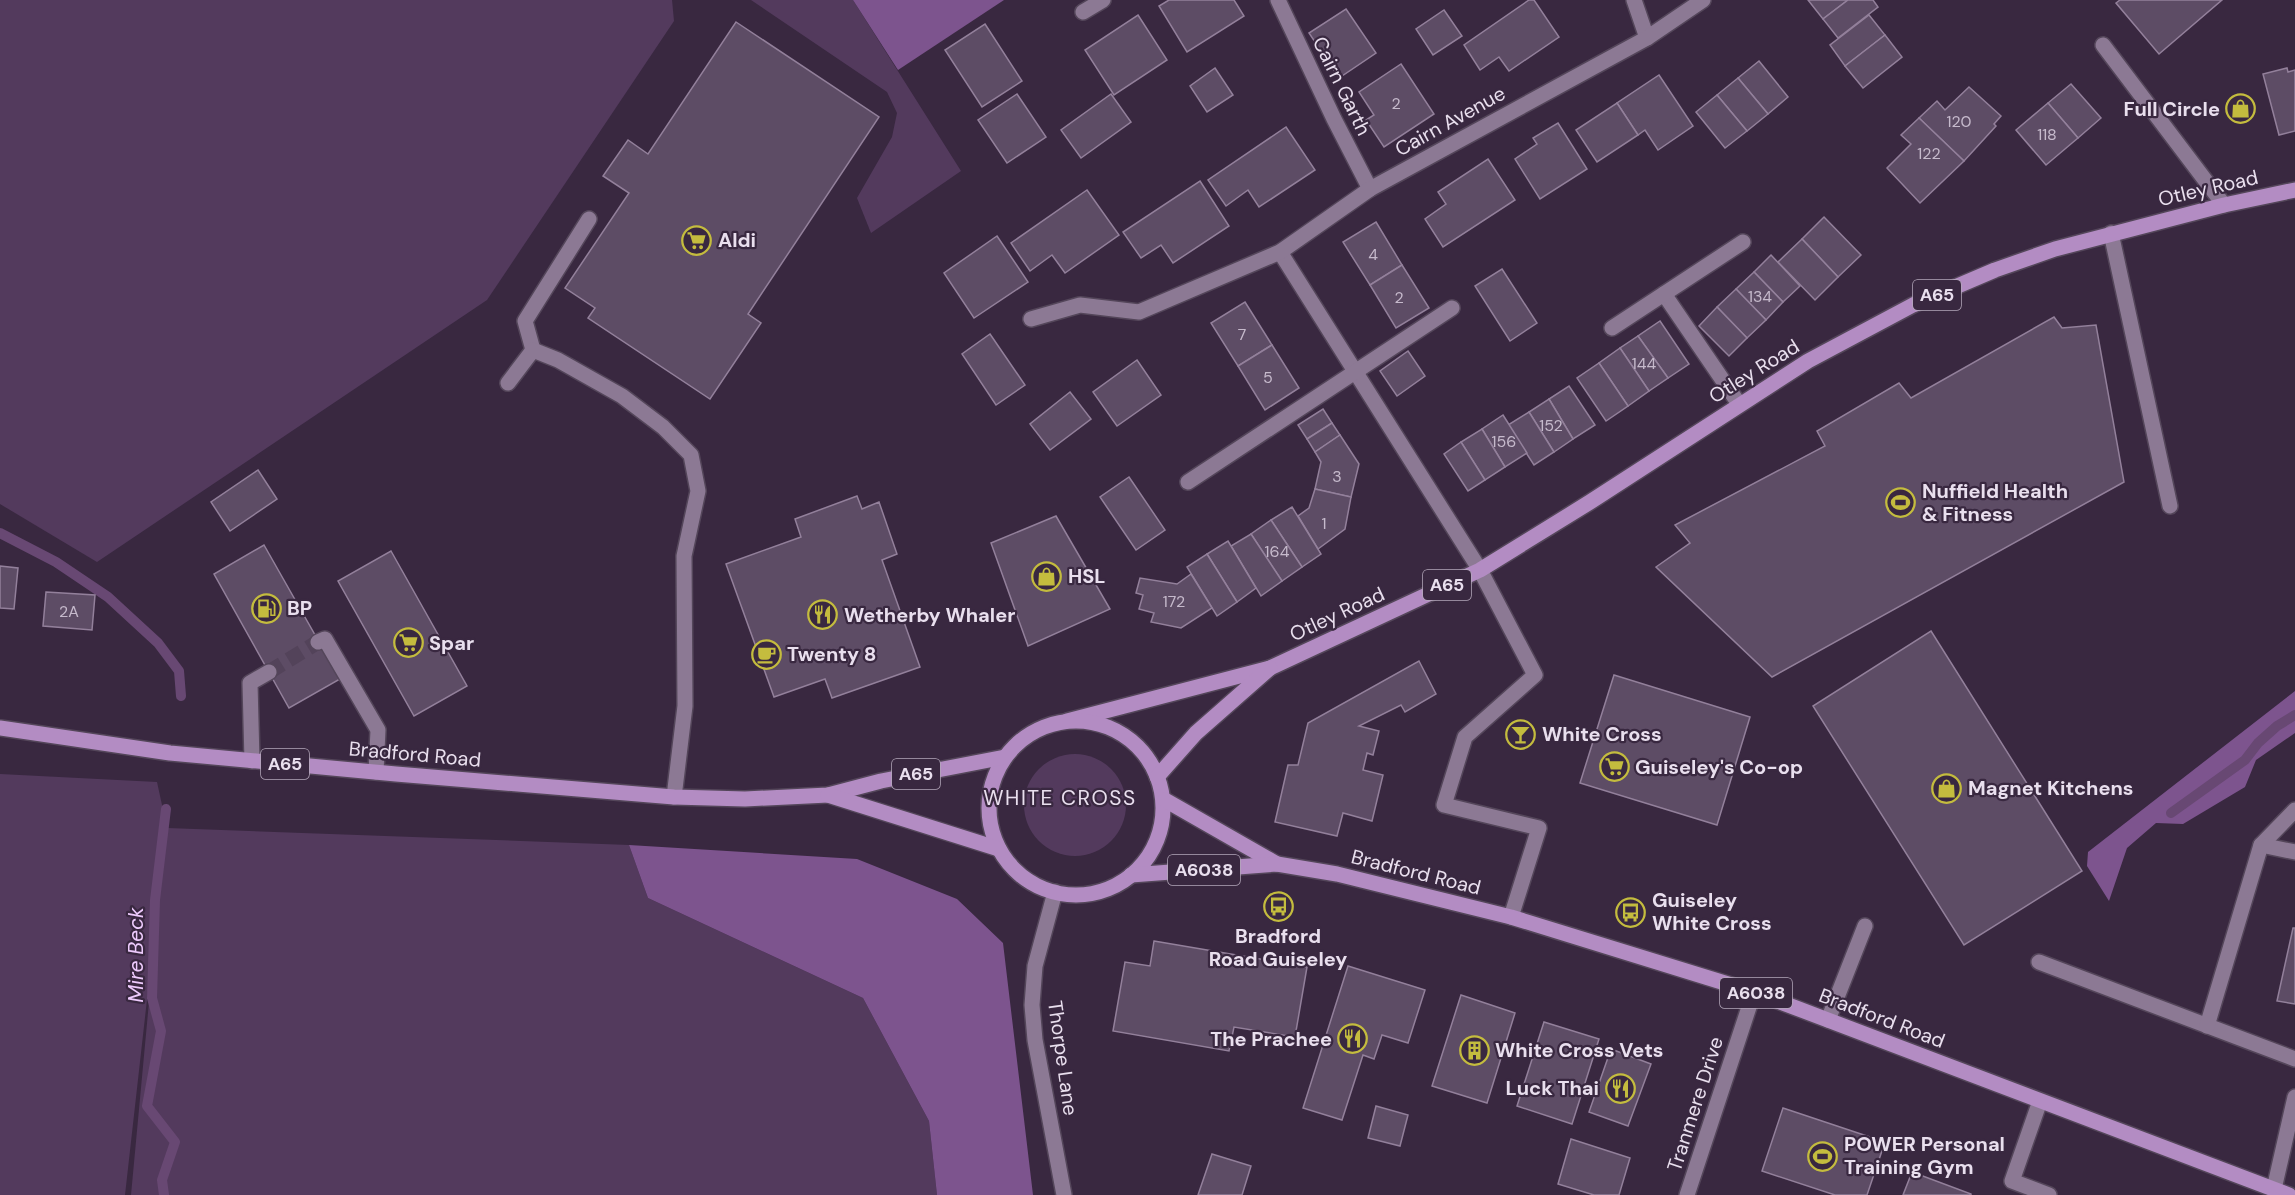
<svg xmlns="http://www.w3.org/2000/svg" width="2295" height="1195" font-family="'DM Sans',sans-serif">
	<rect width="100%" height="100%" fill="#392840"/>
	<g fill="#533a5d">
		<path d="M 0,0 L 672,0 L 674,21 L 487,300 L 97,562 L 0,504 Z"/>
		<path d="M 751,0 L 853,0 L 961,171 L 871,233 L 857,198 L 892,137 L 897,113 L 887,92 Z"/>
		<circle cx="1075" cy="805" r="51"/>
		<path d="M 0,774 L 157,782 L 167,828 L 629,845 L 648,898 L 863,998 L 929,1121 L 937,1195 L 131,1195 L 160,884 L 125,1195 L 0,1195 Z"/>
	</g>
	<g fill="#7d548e">
		<path d="M 853,0 L 1004,0 L 898,70 Z"/>
		<path d="M 2295,691 L 2295,733 L 2256,760 L 2245,787 L 2183,824 L 2156,823 L 2127,848 L 2109,901 L 2087,866 L 2088,852 Z"/>
		<path d="M 629,845 L 857,859 L 957,899 L 1003,943 L 1033,1195 L 937,1195 L 929,1121 L 863,998 L 648,898 Z"/>
	</g>
	<g fill="none" stroke-linecap="round" stroke-linejoin="round">
		<g stroke="#684873" stroke-width="10">
			<path d="M 0,533 L 56,562 L 108,597 L 158,643 L 179,671 L 181,696"/>
			<path d="M 2171,813 L 2245,760 L 2258,743 L 2277,726 L 2295,715"/>
			<path d="M 164,1195 L 162,1180 L 175,1142 L 147,1106 L 161,1031 L 152,998 L 155,900 L 166,809"/>
		</g>
	</g>
	<g fill="#5d4c65" stroke="#93809b" stroke-width="1.5">
		<path d="M 1169,0 L 1234,0 L 1244,16 L 1187,52 L 1159,6 Z"/>
		<path d="M 1529,0 L 1534,0 L 1559,37 L 1509,71 L 1499,57 L 1480,70 L 1464,45 Z"/>
		<path d="M 1808,0 L 1848,0 L 1823,19 Z"/>
		<path d="M 1848,0 L 1873,0 L 1878,7 L 1838,38 L 1823,19 Z"/>
		<path d="M 2120,0 L 2222,0 L 2159,54 L 2116,3 Z"/>
		<path d="M 1346,9 L 1376,53 L 1339,78 L 1309,33 Z"/>
		<path d="M 1444,10 L 1462,36 L 1433,55 L 1416,29 Z"/>
		<path d="M 1138,15 L 1167,60 L 1114,95 L 1085,50 Z"/>
		<path d="M 1869,15 L 1885,35 L 1845,66 L 1830,45 Z"/>
		<path d="M 736,22 L 879,117 L 748,314 L 761,323 L 710,399 L 588,318 L 595,308 L 565,288 L 629,193 L 603,176 L 628,140 L 648,154 Z"/>
		<path d="M 985,24 L 1022,81 L 982,107 L 945,50 Z"/>
		<path d="M 1885,35 L 1902,57 L 1863,88 L 1845,66 Z"/>
		<path d="M 1759,61 L 1788,97 L 1768,114 L 1738,78 Z"/>
		<path d="M 1401,64 L 1434,114 L 1384,147 L 1366,120 L 1374,115 L 1359,92 Z"/>
		<path d="M 1215,68 L 1233,95 L 1207,112 L 1190,86 Z"/>
		<path d="M 2287,68 L 2288,72 L 2295,70 L 2295,131 L 2279,135 L 2263,74 Z"/>
		<path d="M 1659,75 L 1693,126 L 1658,150 L 1645,130 L 1638,135 L 1617,103 Z"/>
		<path d="M 1738,78 L 1768,114 L 1747,131 L 1717,95 Z"/>
		<path d="M 2071,84 L 2101,118 L 2078,138 L 2048,103 Z"/>
		<path d="M 1969,87 L 2001,116 L 1994,124 L 1996,126 L 1964,161 L 1919,118 L 1937,101 L 1945,110 Z"/>
		<path d="M 1017,94 L 1046,137 L 1007,163 L 978,120 Z"/>
		<path d="M 1111,94 L 1131,122 L 1081,158 L 1061,130 Z"/>
		<path d="M 1717,95 L 1747,131 L 1725,148 L 1696,112 Z"/>
		<path d="M 1617,103 L 1638,135 L 1597,162 L 1576,130 Z"/>
		<path d="M 2048,103 L 2078,138 L 2046,165 L 2016,130 Z"/>
		<path d="M 1919,118 L 1964,161 L 1920,203 L 1887,168 L 1911,144 L 1901,135 Z"/>
		<path d="M 1558,123 L 1587,169 L 1540,199 L 1515,159 L 1537,144 L 1533,138 Z"/>
		<path d="M 1286,127 L 1315,170 L 1259,207 L 1248,190 L 1226,206 L 1208,180 Z"/>
		<path d="M 1488,159 L 1515,200 L 1443,247 L 1425,219 L 1446,204 L 1438,192 Z"/>
		<path d="M 1200,181 L 1229,226 L 1173,263 L 1161,245 L 1141,258 L 1123,232 Z"/>
		<path d="M 1087,190 L 1119,235 L 1065,273 L 1052,255 L 1030,271 L 1011,243 Z"/>
		<path d="M 1824,217 L 1861,255 L 1838,277 L 1802,239 Z"/>
		<path d="M 1376,222 L 1402,265 L 1370,285 L 1343,242 Z"/>
		<path d="M 997,236 L 1028,282 L 974,318 L 944,273 Z"/>
		<path d="M 1802,239 L 1838,277 L 1815,300 L 1778,262 Z"/>
		<path d="M 1771,255 L 1800,286 L 1783,302 L 1754,272 Z"/>
		<path d="M 1402,265 L 1429,308 L 1396,328 L 1370,285 Z"/>
		<path d="M 1502,269 L 1537,323 L 1510,341 L 1475,286 Z"/>
		<path d="M 1754,272 L 1783,302 L 1766,320 L 1736,289 Z"/>
		<path d="M 1736,289 L 1766,320 L 1747,338 L 1717,307 Z"/>
		<path d="M 1245,302 L 1272,345 L 1238,366 L 1211,323 Z"/>
		<path d="M 1717,307 L 1747,338 L 1729,356 L 1699,326 Z"/>
		<path d="M 2054,317 L 2062,328 L 2096,325 L 2124,482 L 1772,677 L 1656,567 L 1690,543 L 1675,525 L 1825,446 L 1817,431 L 1899,383 L 1911,398 Z"/>
		<path d="M 1660,321 L 1689,364 L 1668,378 L 1638,336 Z"/>
		<path d="M 990,334 L 1025,385 L 996,405 L 962,354 Z"/>
		<path d="M 1638,336 L 1668,378 L 1649,391 L 1620,348 Z"/>
		<path d="M 1272,345 L 1299,388 L 1265,410 L 1238,366 Z"/>
		<path d="M 1620,348 L 1649,391 L 1628,406 L 1599,363 Z"/>
		<path d="M 1408,351 L 1425,376 L 1397,396 L 1380,371 Z"/>
		<path d="M 1137,360 L 1161,395 L 1117,426 L 1093,392 Z"/>
		<path d="M 1599,363 L 1628,406 L 1606,421 L 1577,378 Z"/>
		<path d="M 1569,386 L 1595,425 L 1573,439 L 1549,399 Z"/>
		<path d="M 1070,392 L 1091,419 L 1050,450 L 1030,424 Z"/>
		<path d="M 1549,399 L 1573,439 L 1554,452 L 1529,412 Z"/>
		<path d="M 1323,409 L 1332,423 L 1307,439 L 1298,425 Z"/>
		<path d="M 1529,412 L 1554,452 L 1534,465 L 1508,425 Z"/>
		<path d="M 1503,415 L 1527,453 L 1505,467 L 1482,429 Z"/>
		<path d="M 1332,423 L 1340,435 L 1315,452 L 1307,439 Z"/>
		<path d="M 1482,429 L 1505,467 L 1485,480 L 1461,442 Z"/>
		<path d="M 1340,435 L 1359,464 L 1351,497 L 1315,489 L 1321,462 L 1315,452 Z"/>
		<path d="M 1461,442 L 1485,480 L 1468,491 L 1444,454 Z"/>
		<path d="M 258,470 L 277,499 L 230,531 L 211,502 Z"/>
		<path d="M 1129,477 L 1165,530 L 1136,550 L 1100,497 Z"/>
		<path d="M 1315,489 L 1351,497 L 1345,529 L 1318,549 L 1298,516 L 1309,508 Z"/>
		<path d="M 857,496 L 862,509 L 879,502 L 897,554 L 882,560 L 920,667 L 832,698 L 825,679 L 774,697 L 726,564 L 801,537 L 795,519 Z"/>
		<path d="M 1292,507 L 1321,554 L 1302,567 L 1271,520 Z"/>
		<path d="M 1056,516 L 1110,609 L 1028,646 L 991,543 Z"/>
		<path d="M 1271,520 L 1302,567 L 1282,581 L 1251,534 Z"/>
		<path d="M 1251,534 L 1282,581 L 1261,596 L 1231,546 Z"/>
		<path d="M 1228,541 L 1256,588 L 1237,602 L 1207,554 Z"/>
		<path d="M 264,545 L 340,679 L 289,708 L 214,574 Z"/>
		<path d="M 391,551 L 467,686 L 414,716 L 338,581 Z"/>
		<path d="M 1207,554 L 1237,602 L 1217,616 L 1187,567 Z"/>
		<path d="M 0,566 L 18,568 L 14,609 L 0,608 Z"/>
		<path d="M 1191,574 L 1212,608 L 1181,628 L 1151,622 L 1154,613 L 1139,609 L 1143,595 L 1136,593 L 1140,578 L 1177,584 Z"/>
		<path d="M 46,592 L 95,595 L 92,630 L 43,626 Z"/>
		<path d="M 1931,631 L 2082,871 L 1964,945 L 1813,706 Z"/>
		<path d="M 1419,661 L 1436,694 L 1405,712 L 1401,705 L 1359,726 L 1379,731 L 1373,755 L 1367,753 L 1363,770 L 1383,775 L 1372,821 L 1343,813 L 1337,836 L 1275,822 L 1288,765 L 1298,765 L 1308,723 Z"/>
		<path d="M 1614,675 L 1750,717 L 1717,825 L 1580,783 Z"/>
		<path d="M 2293,928 L 2295,928 L 2295,1004 L 2277,1001 Z"/>
		<path d="M 1154,941 L 1307,967 L 1295,1037 L 1234,1027 L 1229,1051 L 1113,1031 L 1125,962 L 1150,966 Z"/>
		<path d="M 1348,966 L 1425,990 L 1408,1043 L 1382,1035 L 1374,1059 L 1363,1055 L 1342,1120 L 1303,1108 Z"/>
		<path d="M 1461,995 L 1515,1013 L 1487,1103 L 1432,1086 Z"/>
		<path d="M 1544,1022 L 1599,1039 L 1572,1124 L 1517,1106 Z"/>
		<path d="M 1611,1049 L 1651,1064 L 1628,1126 L 1589,1112 Z"/>
		<path d="M 1376,1106 L 1408,1115 L 1400,1146 L 1368,1138 Z"/>
		<path d="M 1783,1108 L 1885,1142 L 1867,1195 L 1835,1195 L 1762,1171 Z"/>
		<path d="M 1571,1139 L 1630,1158 L 1619,1195 L 1594,1195 L 1558,1184 Z"/>
		<path d="M 1212,1154 L 1251,1166 L 1242,1195 L 1198,1195 Z"/>
		<path d="M 1912,1172 L 1971,1194 L 1971,1195 L 1903,1195 Z"/>
	</g>
	<g fill="none" stroke-linecap="round" stroke-linejoin="round">
		<path stroke="#53435a" stroke-width="15" stroke-dasharray="15 8" stroke-linecap="butt" d="M 269,672 L 318,642"/>
		<defs>
			<g id="minor">
				<path d="M 1278,0 L 1334,119 L 1370,189"/>
				<path d="M 1634,0 L 1647,38"/>
				<path d="M 1083,12 L 1103,0"/>
				<path d="M 2103,45 L 2224,205"/>
				<path d="M 2111,233 L 2170,506"/>
				<path d="M 1280,252 L 1480,570 L 1535,675 L 1465,737 L 1444,805 L 1539,828 L 1511,917"/>
				<path d="M 1664,294 L 1739,404"/>
				<path d="M 1031,319 L 1080,305 L 1139,312 L 1280,252 L 1370,189 L 1647,38 L 1703,0"/>
				<path d="M 1612,328 L 1743,242"/>
				<path d="M 533,350 L 525,321 L 589,219"/>
				<path d="M 508,383 L 533,350 L 558,360 L 622,396 L 663,427 L 691,455 L 698,491 L 684,556 L 685,706 L 674,797"/>
				<path d="M 1188,482 L 1452,308"/>
				<path d="M 318,642 L 325,639 L 378,730 L 376,772"/>
				<path d="M 252,761 L 250,683 L 269,672"/>
				<path d="M 2261,845 L 2295,810"/>
				<path d="M 1055,892 L 1035,966 L 1032,1005 L 1035,1040 L 1064,1195"/>
				<path d="M 2039,962 L 2295,1059"/>
				<path d="M 1828,1020 L 1865,926"/>
				<path d="M 2207,1026 L 2261,845 L 2295,852"/>
				<path d="M 2040,1101 L 2012,1181 L 2049,1195"/>
				<path d="M 2274,1189 L 2295,1097"/>
				<path d="M 1687,1195 L 1754,992"/>
			</g>
			<g id="major">
				<path d="M 1067,721 L 1270,668 L 1480,570 L 1590,502 L 1808,361 L 1913,305 L 1995,270 L 2055,249 L 2224,205 L 2295,190"/>
				<circle cx="1076" cy="808" r="87"/>
				<path d="M 0,728 L 170,753 L 396,774 L 674,797 L 745,799 L 828,795 L 881,781 L 1005,757"/>
				<path d="M 1157,777 L 1196,733 L 1270,668"/>
				<path d="M 828,795 L 999,849"/>
				<path d="M 1165,800 L 1277,864"/>
				<path d="M 1131,875 L 1277,864 L 1337,874 L 1511,917 L 1754,992 L 2289,1195"/>
			</g>
		</defs>
		<use href="#minor" stroke="#54465a" stroke-width="18"/>
		<use href="#major" stroke="#54465a" stroke-width="18"/>
		<use href="#minor" stroke="#8c7994" stroke-width="15"/>
		<use href="#major" stroke="#b38cc3" stroke-width="15"/>
	</g>
	<defs>
		<symbol id="shop-ring" viewBox="-11 -11 22 22"><circle r="9.5" fill="#392840" stroke="#c4bc3e" stroke-width="1.5"/><path d="M-5-2.5h2.3a2.7 3.5 0 0 1 5.4 0H5L5.5 6h-11ZM-1.5-2.5h3a1.5 2.3 0 0 0-3 0Z" fill="#c4bc3e"/></symbol>
		<symbol id="supermarket-ring" viewBox="-11 -11 22 22"><circle r="9.5" fill="#392840" stroke="#c4bc3e" stroke-width="1.5"/><path d="M-6-5.5h2.5l.6 2H6L4.5 2H-2.5L-4.4-4H-6ZM-1.5 3.2a1.3 1.3 0 1 0 .1 0ZM3 3.2a1.3 1.3 0 1 0 .1 0Z" fill="#c4bc3e"/></symbol>
		<symbol id="stadium-ring" viewBox="-11 -11 22 22"><circle r="9.5" fill="#392840" stroke="#c4bc3e" stroke-width="1.5"/><path d="M0-5a6.5 5 0 1 0 0 10a6.5 5 0 1 0 0-10ZM-3.5-1.8h7v3.6h-7Z" fill="#c4bc3e"/></symbol>
		<symbol id="fuel-ring" viewBox="-11 -11 22 22"><circle r="9.5" fill="#392840" stroke="#c4bc3e" stroke-width="1.5"/><path d="M-5.5-6h7V0h2V4h1.3V-2.5L3-4.5l.8-.8L6-3V5H2.5V1h-1V6h-7ZM-4.2-4.7v3.2H.2V-4.7Z" fill="#c4bc3e"/></symbol>
		<symbol id="restaurant-ring" viewBox="-11 -11 22 22"><circle r="9.5" fill="#392840" stroke="#c4bc3e" stroke-width="1.5"/><path d="M-5-6h1v4h1v-4h1v4h1v-4h1v5L-1.5 .5V6h-2V.5L-5-1ZM5-6V6H3V1.5H1.5Q1.5-4 5-6Z" fill="#c4bc3e"/></symbol>
		<symbol id="cafe-ring" viewBox="-11 -11 22 22"><circle r="9.5" fill="#392840" stroke="#c4bc3e" stroke-width="1.5"/><path d="M-5.5-4.5H6V0H3Q3 3.5 0 3.5H-2.5Q-5.5 3.5-5.5 0ZM3-3.2v2h1.7v-2ZM-6 4.5H4V6H-6Z" fill="#c4bc3e"/></symbol>
		<symbol id="bar-ring" viewBox="-11 -11 22 22"><circle r="9.5" fill="#392840" stroke="#c4bc3e" stroke-width="1.5"/><path d="M-6-5H6L.8 .8V4.5H3.5V6h-7V4.5H-.8V.8Z" fill="#c4bc3e"/></symbol>
		<symbol id="bus-ring" viewBox="-11 -11 22 22"><circle r="9.5" fill="#392840" stroke="#c4bc3e" stroke-width="1.5"/><path d="M-5-6H5V4H4V6H2V4H-2V6H-4V4H-5ZM-3.5-4V0h7V-4ZM-3.5 1.2v1.5H-2V1.2ZM2 1.2v1.5H3.5V1.2Z" fill="#c4bc3e"/></symbol>
		<symbol id="building-ring" viewBox="-11 -11 22 22"><circle r="9.5" fill="#392840" stroke="#c4bc3e" stroke-width="1.5"/><path d="M-4-6H4V6H1V3H-1V6H-4ZM-2.5-4.3h1.7v1.8h-1.7ZM.8-4.3h1.7v1.8H.8ZM-2.5-1h1.7V.8h-1.7ZM.8-1h1.7V.8H.8Z" fill="#c4bc3e"/></symbol>
	</defs>
	<g fill-rule="evenodd">
		<use href="#shop-ring" x="2224" y="92" width="33" height="33"/>
		<use href="#supermarket-ring" x="680" y="224" width="33" height="33"/>
		<use href="#stadium-ring" x="1884" y="486" width="33" height="33"/>
		<use href="#shop-ring" x="1030" y="560" width="33" height="33"/>
		<use href="#fuel-ring" x="250" y="592" width="33" height="33"/>
		<use href="#restaurant-ring" x="806" y="598" width="33" height="33"/>
		<use href="#supermarket-ring" x="392" y="626" width="33" height="33"/>
		<use href="#cafe-ring" x="750" y="638" width="33" height="33"/>
		<use href="#bar-ring" x="1504" y="718" width="33" height="33"/>
		<use href="#supermarket-ring" x="1598" y="750" width="33" height="33"/>
		<use href="#shop-ring" x="1930" y="772" width="33" height="33"/>
		<use href="#bus-ring" x="1262" y="890" width="33" height="33"/>
		<use href="#bus-ring" x="1614" y="896" width="33" height="33"/>
		<use href="#restaurant-ring" x="1336" y="1022" width="33" height="33"/>
		<use href="#building-ring" x="1458" y="1034" width="33" height="33"/>
		<use href="#restaurant-ring" x="1604" y="1072" width="33" height="33"/>
		<use href="#stadium-ring" x="1806" y="1140" width="33" height="33"/>
	</g>
	<g text-anchor="middle" stroke-width="4.5" stroke-linejoin="round" paint-order="stroke">
		<g font-size="16" fill="#c6bacc">
			<text x="1396" y="109">2</text>
			<text x="1959" y="127">120</text>
			<text x="2047" y="140">118</text>
			<text x="1929" y="159">122</text>
			<text x="1373" y="260">4</text>
			<text x="1760" y="302">134</text>
			<text x="1399" y="303">2</text>
			<text x="1242" y="340">7</text>
			<text x="1644" y="369">144</text>
			<text x="1268" y="383">5</text>
			<text x="1551" y="431">152</text>
			<text x="1504" y="447">156</text>
			<text x="1337" y="482">3</text>
			<text x="1324" y="529">1</text>
			<text x="1277" y="557">164</text>
			<text x="1174" y="607">172</text>
			<text x="69" y="617">2A</text>
		</g>
		<g fill="#392840" stroke="#b4a8ba" stroke-width="1.5">
			<rect x="1913" y="280" width="48" height="30" rx="4.5"/>
			<rect x="1423" y="570" width="48" height="30" rx="4.5"/>
			<rect x="261" y="749" width="48" height="30" rx="4.5"/>
			<rect x="892" y="759" width="48" height="30" rx="4.5"/>
			<rect x="1168" y="855" width="72" height="30" rx="4.5"/>
			<rect x="1720" y="978" width="72" height="30" rx="4.5"/>
		</g>
		<g font-size="18" font-weight="bold" fill="#e9dfee">
			<text x="1937" y="301">A65</text>
			<text x="1447" y="591">A65</text>
			<text x="285" y="770">A65</text>
			<text x="916" y="780">A65</text>
			<text x="1204" y="876">A6038</text>
			<text x="1756" y="999">A6038</text>
		</g>
		<g font-size="20" fill="#e9dfee" stroke="#392840">
			<text transform="translate(1342 86) rotate(64)" y="7">Cairn Garth</text>
			<text transform="translate(1450 121) rotate(-29)" y="7">Cairn Avenue</text>
			<text transform="translate(2208 188) rotate(-13)" y="7">Otley Road</text>
			<text transform="translate(1754 371) rotate(-32)" y="7">Otley Road</text>
			<text transform="translate(1337 614) rotate(-25)" y="7">Otley Road</text>
			<text transform="translate(415 754) rotate(5)" y="7">Bradford Road</text>
			<text transform="translate(1416 872) rotate(14)" y="7">Bradford Road</text>
			<text transform="translate(1882 1018) rotate(21)" y="7">Bradford Road</text>
			<text transform="translate(1063 1058) rotate(82)" y="7">Thorpe Lane</text>
			<text transform="translate(1695 1104) rotate(-72)" y="7">Tranmere Drive</text>
		</g>
		<g font-size="20" font-weight="bold" fill="#e9dfee" stroke="#392840" text-anchor="start">
			<text x="2220" y="116" text-anchor="end">Full Circle</text>
			<text x="718" y="247">Aldi</text>
			<text x="1922" y="498">Nuffield Health<tspan x="1922" dy="23">&amp; Fitness</tspan></text>
			<text x="1068" y="583">HSL</text>
			<text x="287" y="615">BP</text>
			<text x="844" y="622">Wetherby Whaler</text>
			<text x="429" y="650">Spar</text>
			<text x="787" y="661">Twenty 8</text>
			<text x="1542" y="741">White Cross</text>
			<text x="1635" y="774">Guiseley's Co-op</text>
			<text x="1968" y="795">Magnet Kitchens</text>
			<text x="1652" y="907">Guiseley<tspan x="1652" dy="23">White Cross</tspan></text>
			<text x="1278" y="943" text-anchor="middle">Bradford<tspan x="1278" dy="23">Road Guiseley</tspan></text>
			<text x="1332" y="1046" text-anchor="end">The Prachee</text>
			<text x="1495" y="1057">White Cross Vets</text>
			<text x="1599" y="1095" text-anchor="end">Luck Thai</text>
			<text x="1844" y="1151">POWER Personal<tspan x="1844" dy="23">Training Gym</tspan></text>
		</g>
		<g font-size="21" letter-spacing="1.5" fill="#e9dfee" stroke="#392840">
			<text x="1060" y="805">WHITE CROSS</text>
		</g>
		<g font-size="21" font-style="italic" fill="#eecbfd" stroke="#392840">
			<text transform="translate(136 955) rotate(-90)" y="7">Mire Beck</text>
		</g>
	</g>
</svg>
